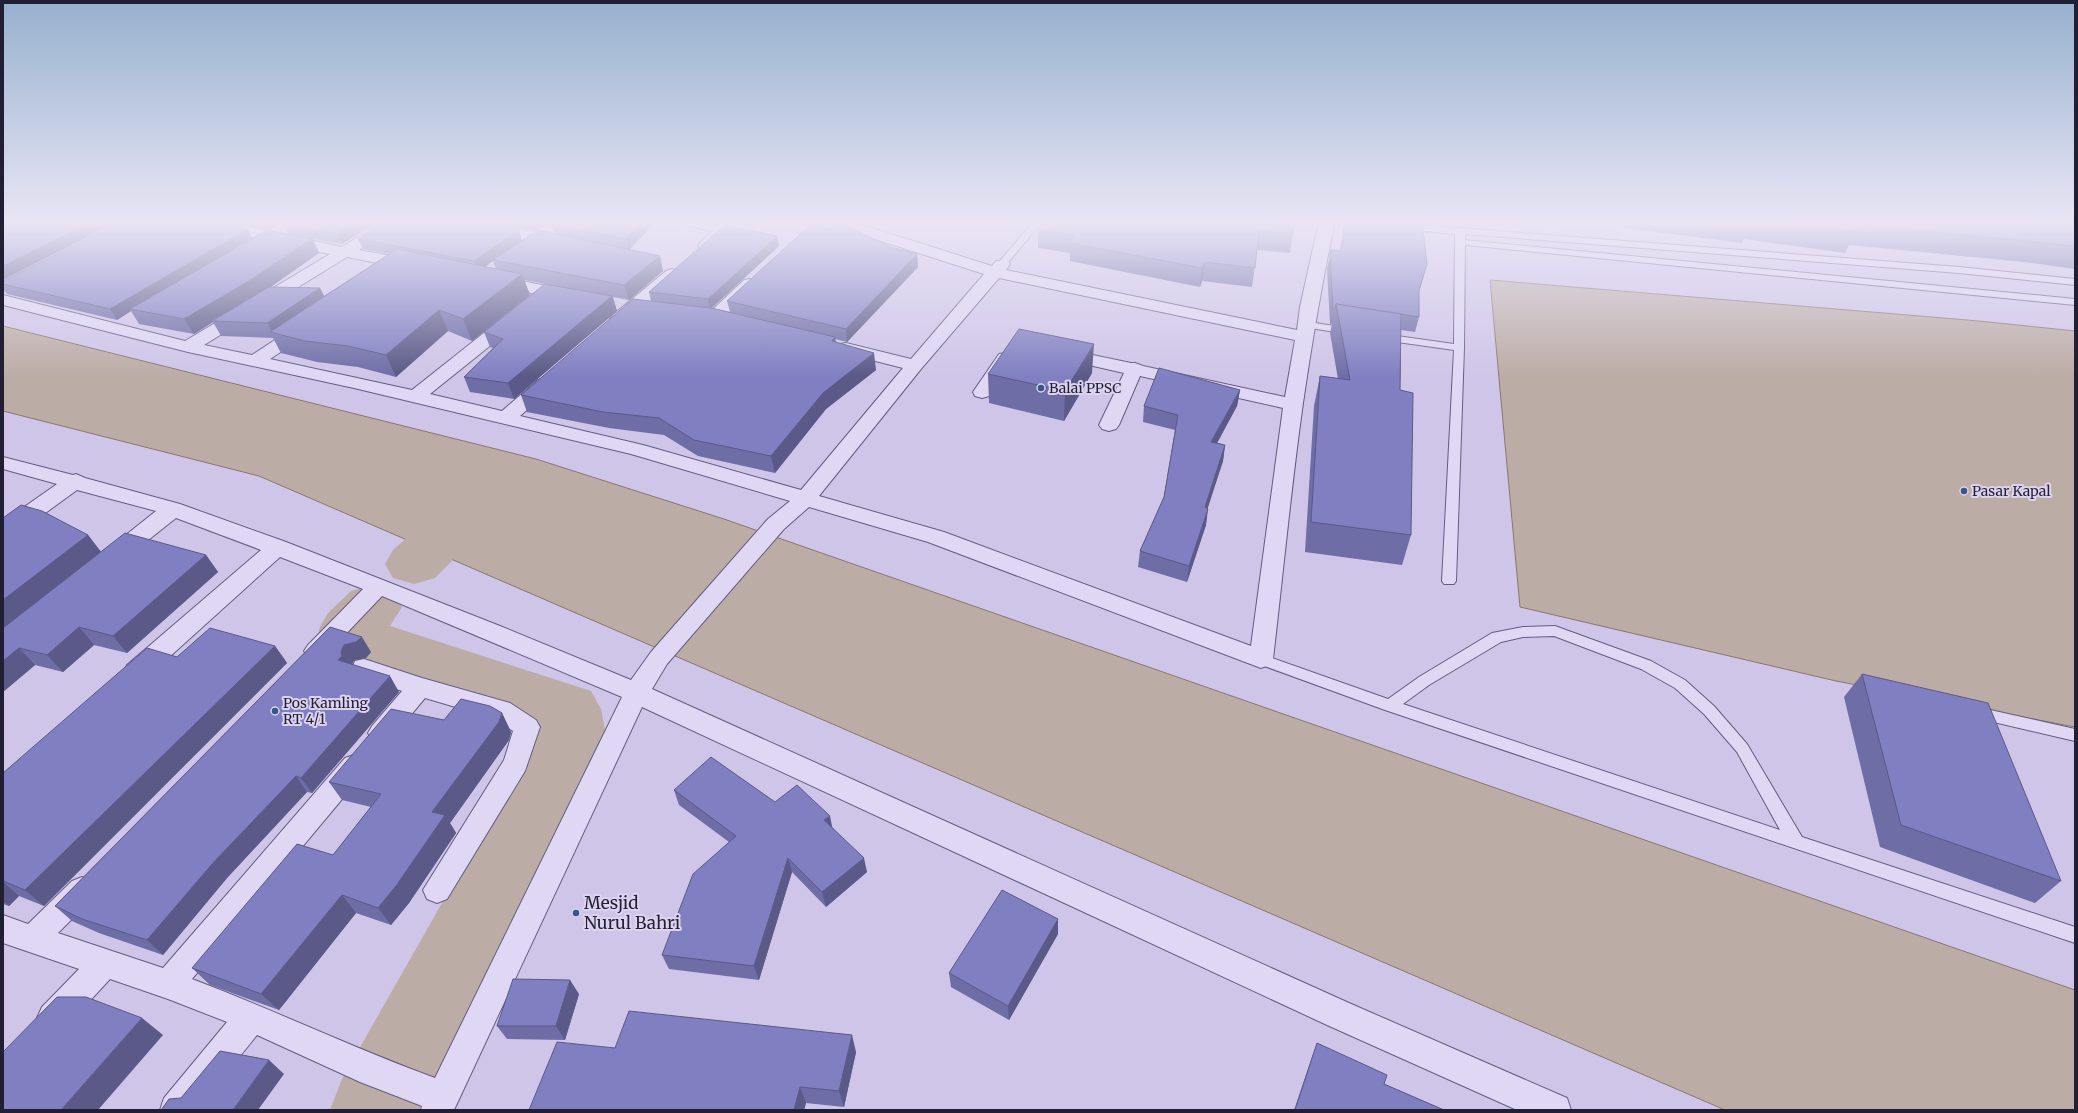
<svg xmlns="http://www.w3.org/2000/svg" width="2078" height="1113" font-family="Merriweather,serif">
	<rect width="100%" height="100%" fill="#cfc5e8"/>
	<g fill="#bcaca6" stroke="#89776e">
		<path d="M 1490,280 L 1979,321 L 2075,331 L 2075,727 L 1836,681 L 1520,607 Z"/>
		<path d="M 3,326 L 536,459 L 724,519 L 2075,990 L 2075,1110 L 1725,1110 L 259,476 L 3,411 Z"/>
	</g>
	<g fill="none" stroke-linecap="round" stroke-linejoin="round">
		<g fill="#bcaca6" fill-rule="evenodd">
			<path d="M 470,484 L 489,489 L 498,502 L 489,515 L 450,563 L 435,578 L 414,584 L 393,578 L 385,564 L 393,550 L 410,535 L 451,489 Z"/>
			<path d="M 372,585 L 393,591 L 402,607 L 390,626 L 591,691 L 601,709 L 606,735 L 419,1110 L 330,1110 L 342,1079 L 538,734 L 537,725 L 328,653 L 319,637 L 319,629 L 328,613 L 351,591 Z"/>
		</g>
		<defs>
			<g id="service">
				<path d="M 1034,221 L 1043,221 L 1005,266 L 999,266 L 999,262 Z"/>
				<path d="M 1406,224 L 1959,267 L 2075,279 L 2075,285 L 1959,273 L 1465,234 L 1465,240 L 2075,299 L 2075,305 L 1465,245 L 1464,348 L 1456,581 L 1454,584 L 1444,584 L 1442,581 L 1454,350 L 1383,340 L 1378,337 L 1383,334 L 1454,344 L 1455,234 L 1403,229 L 1403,225 Z"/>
				<path d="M 1308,322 L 1348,328 L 1353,331 L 1348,334 L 1304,327 L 1303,325 Z"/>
				<path d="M 1555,626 L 1651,661 L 1685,680 L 1714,706 L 1747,744 L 1802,837 L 2075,927 L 2075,943 L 1385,710 L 1256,663 L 1254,659 L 1256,655 L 1261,654 L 1388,699 L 1419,677 L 1492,633 L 1523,627 ZM 1554,636 L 1641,669 L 1675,688 L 1704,714 L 1737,752 L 1780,830 L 1403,704 L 1429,685 L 1501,642 L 1523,637 Z"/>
				<path d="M 1977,707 L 2075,729 L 2075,741 L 1972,717 L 1970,713 L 1972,709 Z"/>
			</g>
			<g id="minor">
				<path d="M 195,221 L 221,221 L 342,247 L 383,221 L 402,221 L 359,250 L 412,260 L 418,262 L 420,265 L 418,268 L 412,270 L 347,257 L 204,345 L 252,355 L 296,326 L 302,325 L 308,326 L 311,330 L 308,334 L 270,359 L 412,390 L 504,317 L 510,316 L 516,317 L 519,321 L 516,325 L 430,394 L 502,411 L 538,380 L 545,378 L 552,380 L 554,384 L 552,388 L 520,416 L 643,445 L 801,490 L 903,368 L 840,352 L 837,348 L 840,344 L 846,343 L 911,359 L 984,274 L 828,224 L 826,221 L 850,221 L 992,266 L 996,261 L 1008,261 L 1010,264 L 1006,270 L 1297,330 L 1300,307 L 1319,221 L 1335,221 C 1322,282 1312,342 1303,403 C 1291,488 1283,574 1273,659 L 1269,665 L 1261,668 L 1253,665 L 928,542 L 809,507 L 784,529 L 667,664 L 652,689 L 1349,1003 L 1567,1098 L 1571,1110 L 1517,1110 L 1327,1025 L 642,707 L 454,1110 L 421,1110 L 422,1106 L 360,1082 L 257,1035 L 197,1110 L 160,1110 L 164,1098 L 227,1022 L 168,999 L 110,979 L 64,1029 L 53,1033 L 42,1029 L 37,1018 L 42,1007 L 79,969 L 3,943 L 3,915 L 28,924 L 72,881 L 82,877 L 92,881 L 96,890 L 92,899 L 58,933 L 163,968 L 345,758 L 354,755 L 363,758 L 367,766 L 363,774 L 192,979 C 274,1010 353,1048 435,1078 L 622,697 L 382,596 L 324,657 L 316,660 L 308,657 L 304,651 L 308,645 L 363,589 L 280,557 L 145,679 L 136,681 L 127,679 L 124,672 L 127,665 L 261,550 L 176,518 L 123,560 L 115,563 L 107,560 L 104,555 L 107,550 L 156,511 L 77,490 L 11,538 L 3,540 L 3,522 L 57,484 L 3,469 L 3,457 L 73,475 L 76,474 L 85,478 L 180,504 L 286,542 L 500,626 L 631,680 L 651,652 L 768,519 L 790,501 L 631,454 L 354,388 L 188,352 L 3,305 L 3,295 L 185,341 L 330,254 L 238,236 L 197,224 ZM 999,278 L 1295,340 L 1285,397 L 1143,366 L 1135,363 L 1131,363 L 1064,349 L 1058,350 L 1055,354 L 1058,358 L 1124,373 L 1099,425 L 1102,429 L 1109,431 L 1116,429 L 1119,425 L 1140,376 L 1283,408 L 1251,646 L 944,532 L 819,496 L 921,369 Z"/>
				<path d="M 448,221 L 480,221 L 557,237 L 563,239 L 565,242 L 563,245 L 557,247 L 455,226 L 450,224 Z"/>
				<path d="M 677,221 L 710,221 L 721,224 L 723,221 L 740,221 L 712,248 L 700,248 L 698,245 L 712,231 L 679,224 Z"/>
				<path d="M 672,269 L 678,271 L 680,274 L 678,277 L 625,323 L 619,324 L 613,323 L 610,319 L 613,315 L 666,271 Z"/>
				<path d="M 497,276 L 567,290 L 573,291 L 575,295 L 573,299 L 567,300 L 491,285 L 489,281 L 491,277 Z"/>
				<path d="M 750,279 L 756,280 L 758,284 L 756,288 L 721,321 L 715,322 L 709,321 L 706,317 L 709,313 L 744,280 Z"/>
				<path d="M 1005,353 L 1011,354 L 1014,358 L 991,392 L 989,396 L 982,398 L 975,396 L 973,392 L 999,354 Z"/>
				<path d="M 364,659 L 422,678 L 510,703 L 536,720 L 540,727 L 525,771 L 447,899 L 437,903 L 427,899 L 423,890 L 504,760 L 513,731 L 493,718 L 425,698 L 390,740 L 381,743 L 372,740 L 368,733 L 372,726 L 402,691 L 355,675 L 352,668 L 355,661 Z"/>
			</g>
		</defs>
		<use href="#service" stroke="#625d81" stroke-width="2"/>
		<use href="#minor" stroke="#625d81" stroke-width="2"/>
		<use href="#service" fill="#dfd7f4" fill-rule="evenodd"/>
		<use href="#minor" fill="#dfd7f4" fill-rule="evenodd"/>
	</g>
	<g fill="#6e6da6" fill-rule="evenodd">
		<path d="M 230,221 L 283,221 L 269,230 Z"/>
		<path d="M 288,221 L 379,221 L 342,244 L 313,239 L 319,253 L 271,287 L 324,296 L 389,254 L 363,249 L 358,239 L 522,241 L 555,234 L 552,225 L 556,221 L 656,221 L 629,250 L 660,256 L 663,271 L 629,300 L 613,297 L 617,311 L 514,399 L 470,392 L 464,377 L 493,348 L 490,347 L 484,332 L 545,284 L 524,280 L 530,295 L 472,341 L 448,331 L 396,377 L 358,367 L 317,362 L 281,353 L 273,338 L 221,336 L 213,322 L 194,334 L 139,324 L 131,311 L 117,320 L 7,294 L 3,289 L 3,284 L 248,229 L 252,238 L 288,234 L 284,225 ZM 493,261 L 496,269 L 485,267 Z"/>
		<path d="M 489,221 L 550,221 L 536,231 Z"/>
		<path d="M 1295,221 L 1290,253 L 1257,250 L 1252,287 L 1202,281 L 1200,287 L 1070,261 L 1070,253 L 1038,248 L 1038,230 L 1185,226 Z"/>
		<path d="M 1345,221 L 1422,221 L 1427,264 L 1419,292 L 1419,317 L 1415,332 L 1401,330 L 1400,390 L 1411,535 L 1402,565 L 1305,552 L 1314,406 L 1320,376 L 1338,379 L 1330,333 L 1332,324 L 1330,324 L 1327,269 L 1331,250 L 1340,251 Z"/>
		<path d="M 1515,221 L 1559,221 L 1557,227 Z"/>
		<path d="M 1592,221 L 2075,221 L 2075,269 L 2024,262 L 1849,245 L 1845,253 L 1744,239 L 1742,243 L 1633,229 Z"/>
		<path d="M 779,246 L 712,308 L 730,312 L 727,301 L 891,247 L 917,254 L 918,267 L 847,342 L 835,339 L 836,342 L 876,370 L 826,409 L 775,473 L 698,456 L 664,435 L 609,428 L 527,412 L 521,395 L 651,301 L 649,292 Z"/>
		<path d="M 1092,373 L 1064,421 L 989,403 L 988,374 Z"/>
		<path d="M 1240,390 L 1237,406 L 1217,443 L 1225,445 L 1223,461 L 1207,508 L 1206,525 L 1187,582 L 1138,567 L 1140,551 L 1164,497 L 1175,430 L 1143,422 L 1144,406 Z"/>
		<path d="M 3,516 L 4,517 L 88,535 L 101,552 L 206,555 L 218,572 L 127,653 L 94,645 L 63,672 L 35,665 L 3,692 Z"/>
		<path d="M 330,627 L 371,652 L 366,658 L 354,660 L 352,664 L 399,692 L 312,793 L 307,792 L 227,878 L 163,955 L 99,933 L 72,921 L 55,906 Z"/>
		<path d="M 275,646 L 287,663 L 44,906 L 19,896 L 9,906 L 3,904 L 3,773 L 177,657 Z"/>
		<path d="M 1862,674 L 2061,881 L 2035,903 L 1880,847 L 1844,697 Z"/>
		<path d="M 502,713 L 511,732 L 509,740 L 450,823 L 456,833 L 409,903 L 391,925 L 356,913 L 279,1010 L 210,985 L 192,968 L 333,855 L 371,807 L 342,800 L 329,782 L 444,720 Z"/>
		<path d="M 674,790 L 775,802 L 833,828 L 867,872 L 826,907 L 792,872 L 759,980 L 669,969 L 662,955 L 729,842 L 679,805 Z"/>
		<path d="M 1058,919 L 1058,934 L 1009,1020 L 951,987 L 949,973 Z"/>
		<path d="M 579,994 L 565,1040 L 507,1039 L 497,1026 Z"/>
		<path d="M 1317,1043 L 1384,1084 L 1444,1110 L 1294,1110 L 1312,1057 Z"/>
		<path d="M 856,1052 L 844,1107 L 806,1103 L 804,1110 L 529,1110 Z"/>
	</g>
	<g fill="#5a5987">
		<path d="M 93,221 L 120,221 L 3,280 L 3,266 Z"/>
		<path d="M 264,221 L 283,221 L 269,230 Z"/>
		<path d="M 358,221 L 379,221 L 342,244 L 337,234 Z"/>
		<path d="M 532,221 L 550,221 L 536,231 Z"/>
		<path d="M 644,221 L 656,221 L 629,250 L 626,239 Z"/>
		<path d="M 248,229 L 253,240 L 130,309 L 131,311 L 117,320 L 110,309 Z"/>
		<path d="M 519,230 L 522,241 L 478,271 L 474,261 Z"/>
		<path d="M 777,236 L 779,246 L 710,309 L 708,299 Z"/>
		<path d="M 312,239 L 319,253 L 257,296 L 212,321 L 213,322 L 194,334 L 184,319 Z"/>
		<path d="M 917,254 L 918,267 L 847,342 L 846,329 Z"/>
		<path d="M 660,256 L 663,271 L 629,300 L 624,285 Z"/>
		<path d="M 1205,262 L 1202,281 L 1200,287 L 1202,268 Z"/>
		<path d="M 522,274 L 530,295 L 472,341 L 463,319 Z"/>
		<path d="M 320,288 L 328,303 L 272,332 L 267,323 Z"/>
		<path d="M 612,296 L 617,311 L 514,399 L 508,383 Z"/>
		<path d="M 439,310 L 448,331 L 396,377 L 386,355 Z"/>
		<path d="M 835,337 L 837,354 L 832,341 Z"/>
		<path d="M 1094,344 L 1092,373 L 1064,421 L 1065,391 Z"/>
		<path d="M 874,353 L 876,370 L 826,409 L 775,473 L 771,456 L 823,393 Z"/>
		<path d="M 1240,390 L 1237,406 L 1209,458 L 1211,442 Z"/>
		<path d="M 1225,445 L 1223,461 L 1203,523 L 1205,507 Z"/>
		<path d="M 1208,509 L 1206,525 L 1187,582 L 1189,566 Z"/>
		<path d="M 88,535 L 101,552 L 3,629 L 3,600 Z"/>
		<path d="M 206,555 L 218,572 L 127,653 L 113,636 Z"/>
		<path d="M 79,627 L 94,645 L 63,672 L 47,655 Z"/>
		<path d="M 362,637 L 371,652 L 366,658 L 354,660 L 351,667 L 338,660 L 344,645 Z"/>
		<path d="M 275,646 L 287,663 L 44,906 L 25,890 Z"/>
		<path d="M 19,648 L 35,665 L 3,692 L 3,661 Z"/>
		<path d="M 390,676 L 399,692 L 312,793 L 301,778 Z"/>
		<path d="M 502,713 L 511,732 L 509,740 L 450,823 L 456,833 L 409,903 L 391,925 L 378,908 L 432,812 Z"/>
		<path d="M 296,776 L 307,792 L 227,878 L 163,955 L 147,940 L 213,863 Z"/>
		<path d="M 830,816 L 833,831 L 824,820 Z"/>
		<path d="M 788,858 L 792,872 L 759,980 L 754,966 Z"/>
		<path d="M 864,858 L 867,872 L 826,907 L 822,892 Z"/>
		<path d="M 3,882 L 19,896 L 9,906 L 3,901 Z"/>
		<path d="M 342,895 L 356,913 L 279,1010 L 261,994 Z"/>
		<path d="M 1058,919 L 1058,934 L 1009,1020 L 1008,1006 Z"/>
		<path d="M 570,980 L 579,994 L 565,1040 L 556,1026 Z"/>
		<path d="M 142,1018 L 163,1035 L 98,1110 L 61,1110 Z"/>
		<path d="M 852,1035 L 856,1052 L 844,1107 L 839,1091 Z"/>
		<path d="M 269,1060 L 284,1074 L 258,1110 L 233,1110 Z"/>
		<path d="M 800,1087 L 806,1103 L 804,1110 L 794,1110 Z"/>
	</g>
	<g fill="#807fc1" stroke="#5a5987">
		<path d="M 3,221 L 93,221 L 3,266 Z"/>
		<path d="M 123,221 L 217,221 L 248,229 L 110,309 L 3,284 L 3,281 Z"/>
		<path d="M 288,221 L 358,221 L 337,234 L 284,225 Z"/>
		<path d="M 384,221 L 473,221 L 519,230 L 474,261 L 358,239 Z"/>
		<path d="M 556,221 L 644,221 L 626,239 L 552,225 Z"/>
		<path d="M 1044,221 L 1153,221 L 1185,226 L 1187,221 L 1295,221 L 1293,234 L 1259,231 L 1255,268 L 1205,262 L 1202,268 L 1070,243 L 1074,235 L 1038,230 Z"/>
		<path d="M 1345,221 L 1422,221 L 1427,264 L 1419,290 L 1419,317 L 1336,304 L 1335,309 L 1333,309 L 1330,254 L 1331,250 L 1341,251 Z"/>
		<path d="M 1737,221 L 1751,221 L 1751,223 Z"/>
		<path d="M 1774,221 L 2075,221 L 2075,246 L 2037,242 L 1852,224 L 1856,232 Z"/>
		<path d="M 840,223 L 891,247 L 917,254 L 846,329 L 727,301 L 811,224 L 831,229 Z"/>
		<path d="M 725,225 L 777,236 L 708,299 L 649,292 Z"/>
		<path d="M 267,230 L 312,239 L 249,281 L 184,319 L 130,309 Z"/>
		<path d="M 538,230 L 660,256 L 624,285 L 493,260 Z"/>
		<path d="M 397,249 L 522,274 L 463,319 L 439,310 L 386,355 L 348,346 L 305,341 L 270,332 Z"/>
		<path d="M 545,284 L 612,296 L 508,383 L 464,377 L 503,339 L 484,332 Z"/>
		<path d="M 269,287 L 320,288 L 267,323 L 212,321 Z"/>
		<path d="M 633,299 L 711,308 L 835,337 L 832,341 L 874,353 L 823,393 L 771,456 L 694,440 L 659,418 L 603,412 L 521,395 Z"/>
		<path d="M 1336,304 L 1401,314 L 1400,390 L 1413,393 L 1411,535 L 1311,522 L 1320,376 L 1350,380 Z"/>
		<path d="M 1019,329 L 1094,344 L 1065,391 L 988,374 Z"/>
		<path d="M 1159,368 L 1240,390 L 1211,442 L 1225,445 L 1205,507 L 1208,509 L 1189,566 L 1140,551 L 1164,497 L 1178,415 L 1144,406 Z"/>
		<path d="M 21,505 L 42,511 L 88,535 L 3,600 L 3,518 Z"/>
		<path d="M 125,533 L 206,555 L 113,636 L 79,627 L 47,655 L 19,648 L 3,661 L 3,628 Z"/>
		<path d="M 330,627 L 362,637 L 356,642 L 344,645 L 341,652 L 342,656 L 338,660 L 390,676 L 301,778 L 296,776 L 213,863 L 147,940 L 82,919 L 55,906 Z"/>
		<path d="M 210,628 L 275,646 L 25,890 L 3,881 L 3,773 L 147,648 L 177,657 Z"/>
		<path d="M 1862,674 L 1988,703 L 2061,881 L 1901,825 Z"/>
		<path d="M 461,699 L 490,706 L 502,713 L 499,722 L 432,812 L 445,815 L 396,886 L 378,908 L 342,895 L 261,994 L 192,968 L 297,844 L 333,855 L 381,794 L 329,782 L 391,709 L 444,720 Z"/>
		<path d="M 711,757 L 775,802 L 797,785 L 830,816 L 824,820 L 864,858 L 822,892 L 788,858 L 754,966 L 662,955 L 693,874 L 736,836 L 674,790 Z"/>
		<path d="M 1002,890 L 1058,919 L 1008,1006 L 949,973 Z"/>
		<path d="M 513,979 L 570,980 L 556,1026 L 497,1026 Z"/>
		<path d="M 57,997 L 86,997 L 142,1018 L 61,1110 L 3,1110 L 3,1052 Z"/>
		<path d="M 629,1011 L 852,1035 L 839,1091 L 800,1087 L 794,1110 L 529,1110 L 557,1042 L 615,1048 Z"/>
		<path d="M 1317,1043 L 1387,1075 L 1384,1084 L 1444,1110 L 1295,1110 Z"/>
		<path d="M 220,1051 L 269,1060 L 233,1110 L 161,1110 L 169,1099 L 181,1098 Z"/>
	</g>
	<linearGradient id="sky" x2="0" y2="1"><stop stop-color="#96b1ce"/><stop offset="0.59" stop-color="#e9e5f5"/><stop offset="1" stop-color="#e9e5f5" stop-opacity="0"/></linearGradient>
	<rect width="2078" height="377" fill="url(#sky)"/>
	<g fill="#355888" stroke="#dcd3f0" stroke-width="1.5">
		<circle cx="1041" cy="388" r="4"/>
		<circle cx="1964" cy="491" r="4"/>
		<circle cx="275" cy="711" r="4"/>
		<circle cx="576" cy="913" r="4"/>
	</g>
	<g text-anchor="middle" stroke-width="4" stroke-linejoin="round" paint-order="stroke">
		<g font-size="14" fill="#211f33" stroke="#dcd3f0" text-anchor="start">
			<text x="1049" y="393">Balai PPSC</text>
			<text x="1972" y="496">Pasar Kapal</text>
			<text x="283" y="708">Pos Kamling<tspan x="283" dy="16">RT 4/1</tspan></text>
		</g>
		<g font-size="17" fill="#211f33" stroke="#dcd3f0" text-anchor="start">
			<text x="584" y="909">Mesjid<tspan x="584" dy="20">Nurul Bahri</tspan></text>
		</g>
	</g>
	<rect width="2078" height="1113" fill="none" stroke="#211f33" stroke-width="8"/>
</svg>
